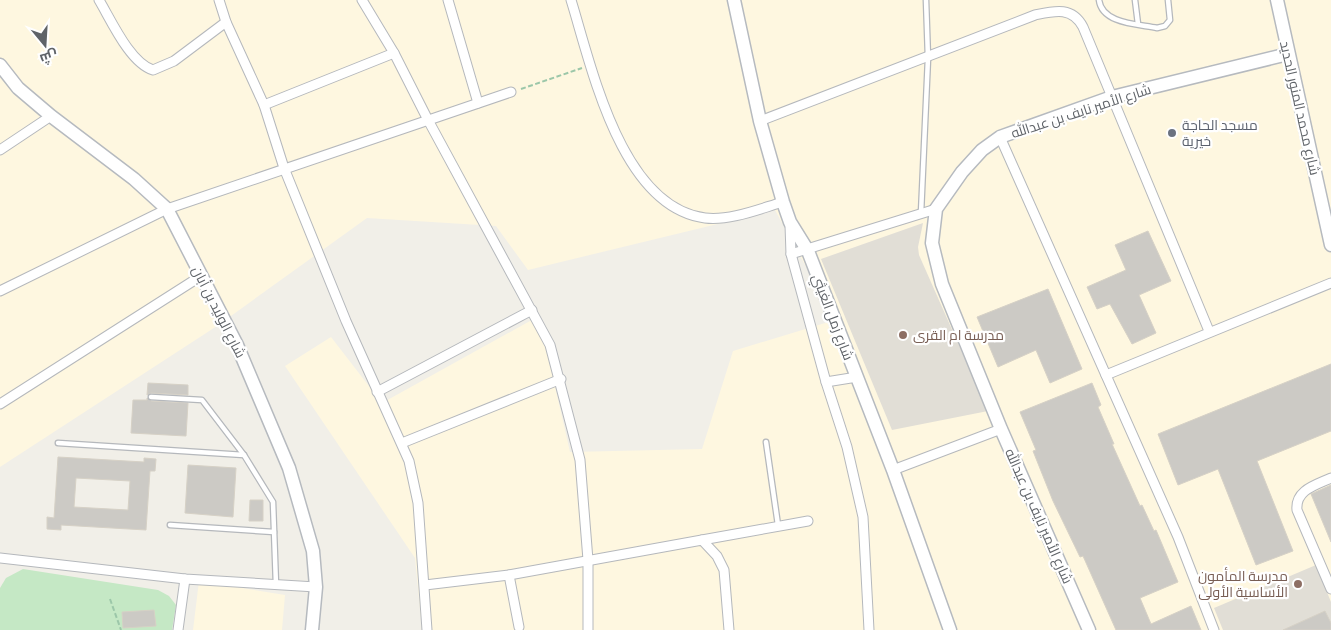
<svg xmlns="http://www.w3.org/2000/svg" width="1331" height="630" font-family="Commissioner,Cairo,sans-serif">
	<rect width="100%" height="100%" fill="#f1efe8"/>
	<g fill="#fef7e0">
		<path d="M 0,0 L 1331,0 L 1331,630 L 422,630 L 415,558 L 285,366 L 331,337 L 382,403 L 539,316 L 570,452 L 702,449 L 733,351 L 835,320 L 775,210 L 528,270 L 496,226 L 367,218 L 217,326 L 0,467 Z"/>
		<path d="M 199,581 L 285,595 L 282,630 L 193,630 Z"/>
	</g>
	<g fill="#e1ded6">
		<path d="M 923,223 L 918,247 L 919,255 L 988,411 L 892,430 L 821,259 Z"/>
		<path d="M 1316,565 L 1331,602 L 1331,630 L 1223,630 L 1214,608 Z"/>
	</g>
	<path fill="#c5e8c5" d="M 23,569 L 158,590 L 169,596 L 176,605 L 172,630 L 0,630 L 0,588 L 6,578 Z"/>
	<g fill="#cccac5" stroke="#d6d1c6" fill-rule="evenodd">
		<path d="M 1148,231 L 1171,281 L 1139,295 L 1156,333 L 1132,344 L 1110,304 L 1097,309 L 1087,287 L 1126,270 L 1115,245 Z"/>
		<path d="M 1048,289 L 1082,369 L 1050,383 L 1036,350 L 998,367 L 977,317 Z"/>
		<path d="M 1331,364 L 1331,431 L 1257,461 L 1293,551 L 1256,565 L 1218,469 L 1178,485 L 1158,434 Z"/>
		<path d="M 148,383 L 188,385 L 188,395 L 151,393 L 147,395 Z"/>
		<path d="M 1092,383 L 1101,405 L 1098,407 L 1114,444 L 1112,444 L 1140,506 L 1142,505 L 1154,531 L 1156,530 L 1178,582 L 1140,598 L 1151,624 L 1191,606 L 1201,630 L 1116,630 L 1083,556 L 1080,557 L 1053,501 L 1033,451 L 1036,450 L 1020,412 Z"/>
		<path d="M 147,398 L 151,401 L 188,403 L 186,436 L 131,433 L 133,400 L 147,400 Z"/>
		<path d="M 58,457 L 144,462 L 144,458 L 156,459 L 155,471 L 150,471 L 146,530 L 61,525 L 61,530 L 47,529 L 47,517 L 54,518 ZM 76,478 L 130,481 L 128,510 L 74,507 Z"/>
		<path d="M 188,465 L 236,468 L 233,517 L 185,513 Z"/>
		<path d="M 1331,485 L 1331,542 L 1311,494 Z"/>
		<path d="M 250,500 L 263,500 L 263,521 L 249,521 Z"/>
		<path d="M 154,610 L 156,626 L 123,628 L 122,612 Z"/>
		<path d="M 1325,611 L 1331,623 L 1331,630 L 1283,630 Z"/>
	</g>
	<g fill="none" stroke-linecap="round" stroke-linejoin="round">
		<defs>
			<g id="lane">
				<path d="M 1099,0 C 1102,24 1138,24 1157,28 L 1165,26 L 1170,20 L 1168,0"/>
				<path d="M 1135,0 L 1138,24"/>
				<path d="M 921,213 L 928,58 L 926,0"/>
				<path d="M 151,397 L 202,400 L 244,455 L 273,502 L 276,585"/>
				<path d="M 766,442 L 778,525"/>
				<path d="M 58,443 L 244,455"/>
				<path d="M 170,525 L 274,532"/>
			</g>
			<g id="street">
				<path d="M 99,0 C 111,20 130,63 153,70 L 174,61 L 226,22"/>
				<path d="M 219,0 L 226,22 L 264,105 L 284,168 L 346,321 L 409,461 L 418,503 L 427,630"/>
				<path d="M 362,0 L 394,53 L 428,120 L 550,345 L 580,460 L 588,560 L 588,630"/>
				<path d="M 448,0 L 478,103"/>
				<path d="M 571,0 C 592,68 621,207 705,218 C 730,221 759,209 783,202"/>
				<path d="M 264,105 L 394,53"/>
				<path d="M 760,121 L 1035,15 C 1054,11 1072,6 1083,27 L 1209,331"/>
				<path d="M 1000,137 L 1178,537 L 1214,630"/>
				<path d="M 0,150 L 51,116"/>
				<path d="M 790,225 L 791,254 L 826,382 L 847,447 L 863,517 L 869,630"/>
				<path d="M 791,254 L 936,209"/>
				<path d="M 0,291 L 167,209 L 511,92"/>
				<path d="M 1106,375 L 1331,283"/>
				<path d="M 826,382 L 857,377"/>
				<path d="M 377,392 L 532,310"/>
				<path d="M 0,404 L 201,276"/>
				<path d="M 402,443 L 561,379"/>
				<path d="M 893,470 L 1001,429"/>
				<path d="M 1331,478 C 1316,485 1295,490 1297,510 L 1331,589"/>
				<path d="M 702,540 L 808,521"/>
				<path d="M 0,558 L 185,579 L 316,587"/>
				<path d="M 509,575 L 519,627"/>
				<path d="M 425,585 L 509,575 L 702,540 L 717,556 L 724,570 L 729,630"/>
				<path d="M 178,630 L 185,579"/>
			</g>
			<g id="secondary">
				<path d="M 734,0 L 760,121 L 783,202 L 790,222 L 808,251 L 893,470 L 950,630"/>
				<path d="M 1277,0 L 1331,245"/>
				<path d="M 0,65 L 18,88 L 51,116 L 134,179 L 167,209 L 237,345 L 289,468 L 313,551 L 316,587 L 312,630"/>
				<path d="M 1089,630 L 1001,429 L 942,284 L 932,243 L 936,209 L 962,172 L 982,150 L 1000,137 L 1112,97 L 1288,54"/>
			</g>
		</defs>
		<use href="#lane" stroke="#b5b8bc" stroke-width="7"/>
		<use href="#street" stroke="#b5b8bc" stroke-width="11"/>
		<use href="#secondary" stroke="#b6babf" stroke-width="15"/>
		<g stroke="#9cc7a9" stroke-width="2" stroke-dasharray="5 2.5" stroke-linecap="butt">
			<path d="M 521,89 L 582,68"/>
			<path d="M 110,599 L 121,630"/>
		</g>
		<use href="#lane" stroke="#fff" stroke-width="4.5"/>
		<use href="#street" stroke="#fff" stroke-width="9"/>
		<use href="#secondary" stroke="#fff" stroke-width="12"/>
	</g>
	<circle fill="#6b7280" stroke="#fff" stroke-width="2" cx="1172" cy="133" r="5"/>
	<g fill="#8d6e63" stroke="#fff" stroke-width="2">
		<circle cx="903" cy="335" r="5"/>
		<circle cx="1298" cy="584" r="5"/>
	</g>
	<g text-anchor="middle" stroke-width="4.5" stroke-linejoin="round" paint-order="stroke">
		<g font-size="14" fill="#5f6368" stroke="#fff">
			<text transform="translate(1300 108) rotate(77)" y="5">شارع محمد المنور الحديد</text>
			<text transform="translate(1081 111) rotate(-18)" y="5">شارع الأمير نايف بن عبدالله</text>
			<text transform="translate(219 312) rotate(63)" y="5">شارع الوليد بن أبان</text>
			<text transform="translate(833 317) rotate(69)" y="5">شارع زمل الغيثي</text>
			<text transform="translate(1039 516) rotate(66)" y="5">شارع الأمير نايف بن عبدالله</text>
		</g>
		<g font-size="14" fill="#5b616d" stroke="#fff" text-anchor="start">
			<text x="1182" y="130">مسجد الحاجة<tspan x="1182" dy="16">خيرية</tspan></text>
		</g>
		<g font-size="14" fill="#785e54" stroke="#fff" text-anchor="start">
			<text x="913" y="340">مدرسة ام القرى</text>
			<text x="1288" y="581" text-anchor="end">مدرسة المأمون<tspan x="1288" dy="16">الأساسية الأولى</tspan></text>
		</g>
	</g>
	<g transform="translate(45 45) rotate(162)" stroke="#ffffff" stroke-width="4" paint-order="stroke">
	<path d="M0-4L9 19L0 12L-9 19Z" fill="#5f6368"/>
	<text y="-8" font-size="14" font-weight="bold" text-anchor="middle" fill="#5f6368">ش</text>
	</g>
</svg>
